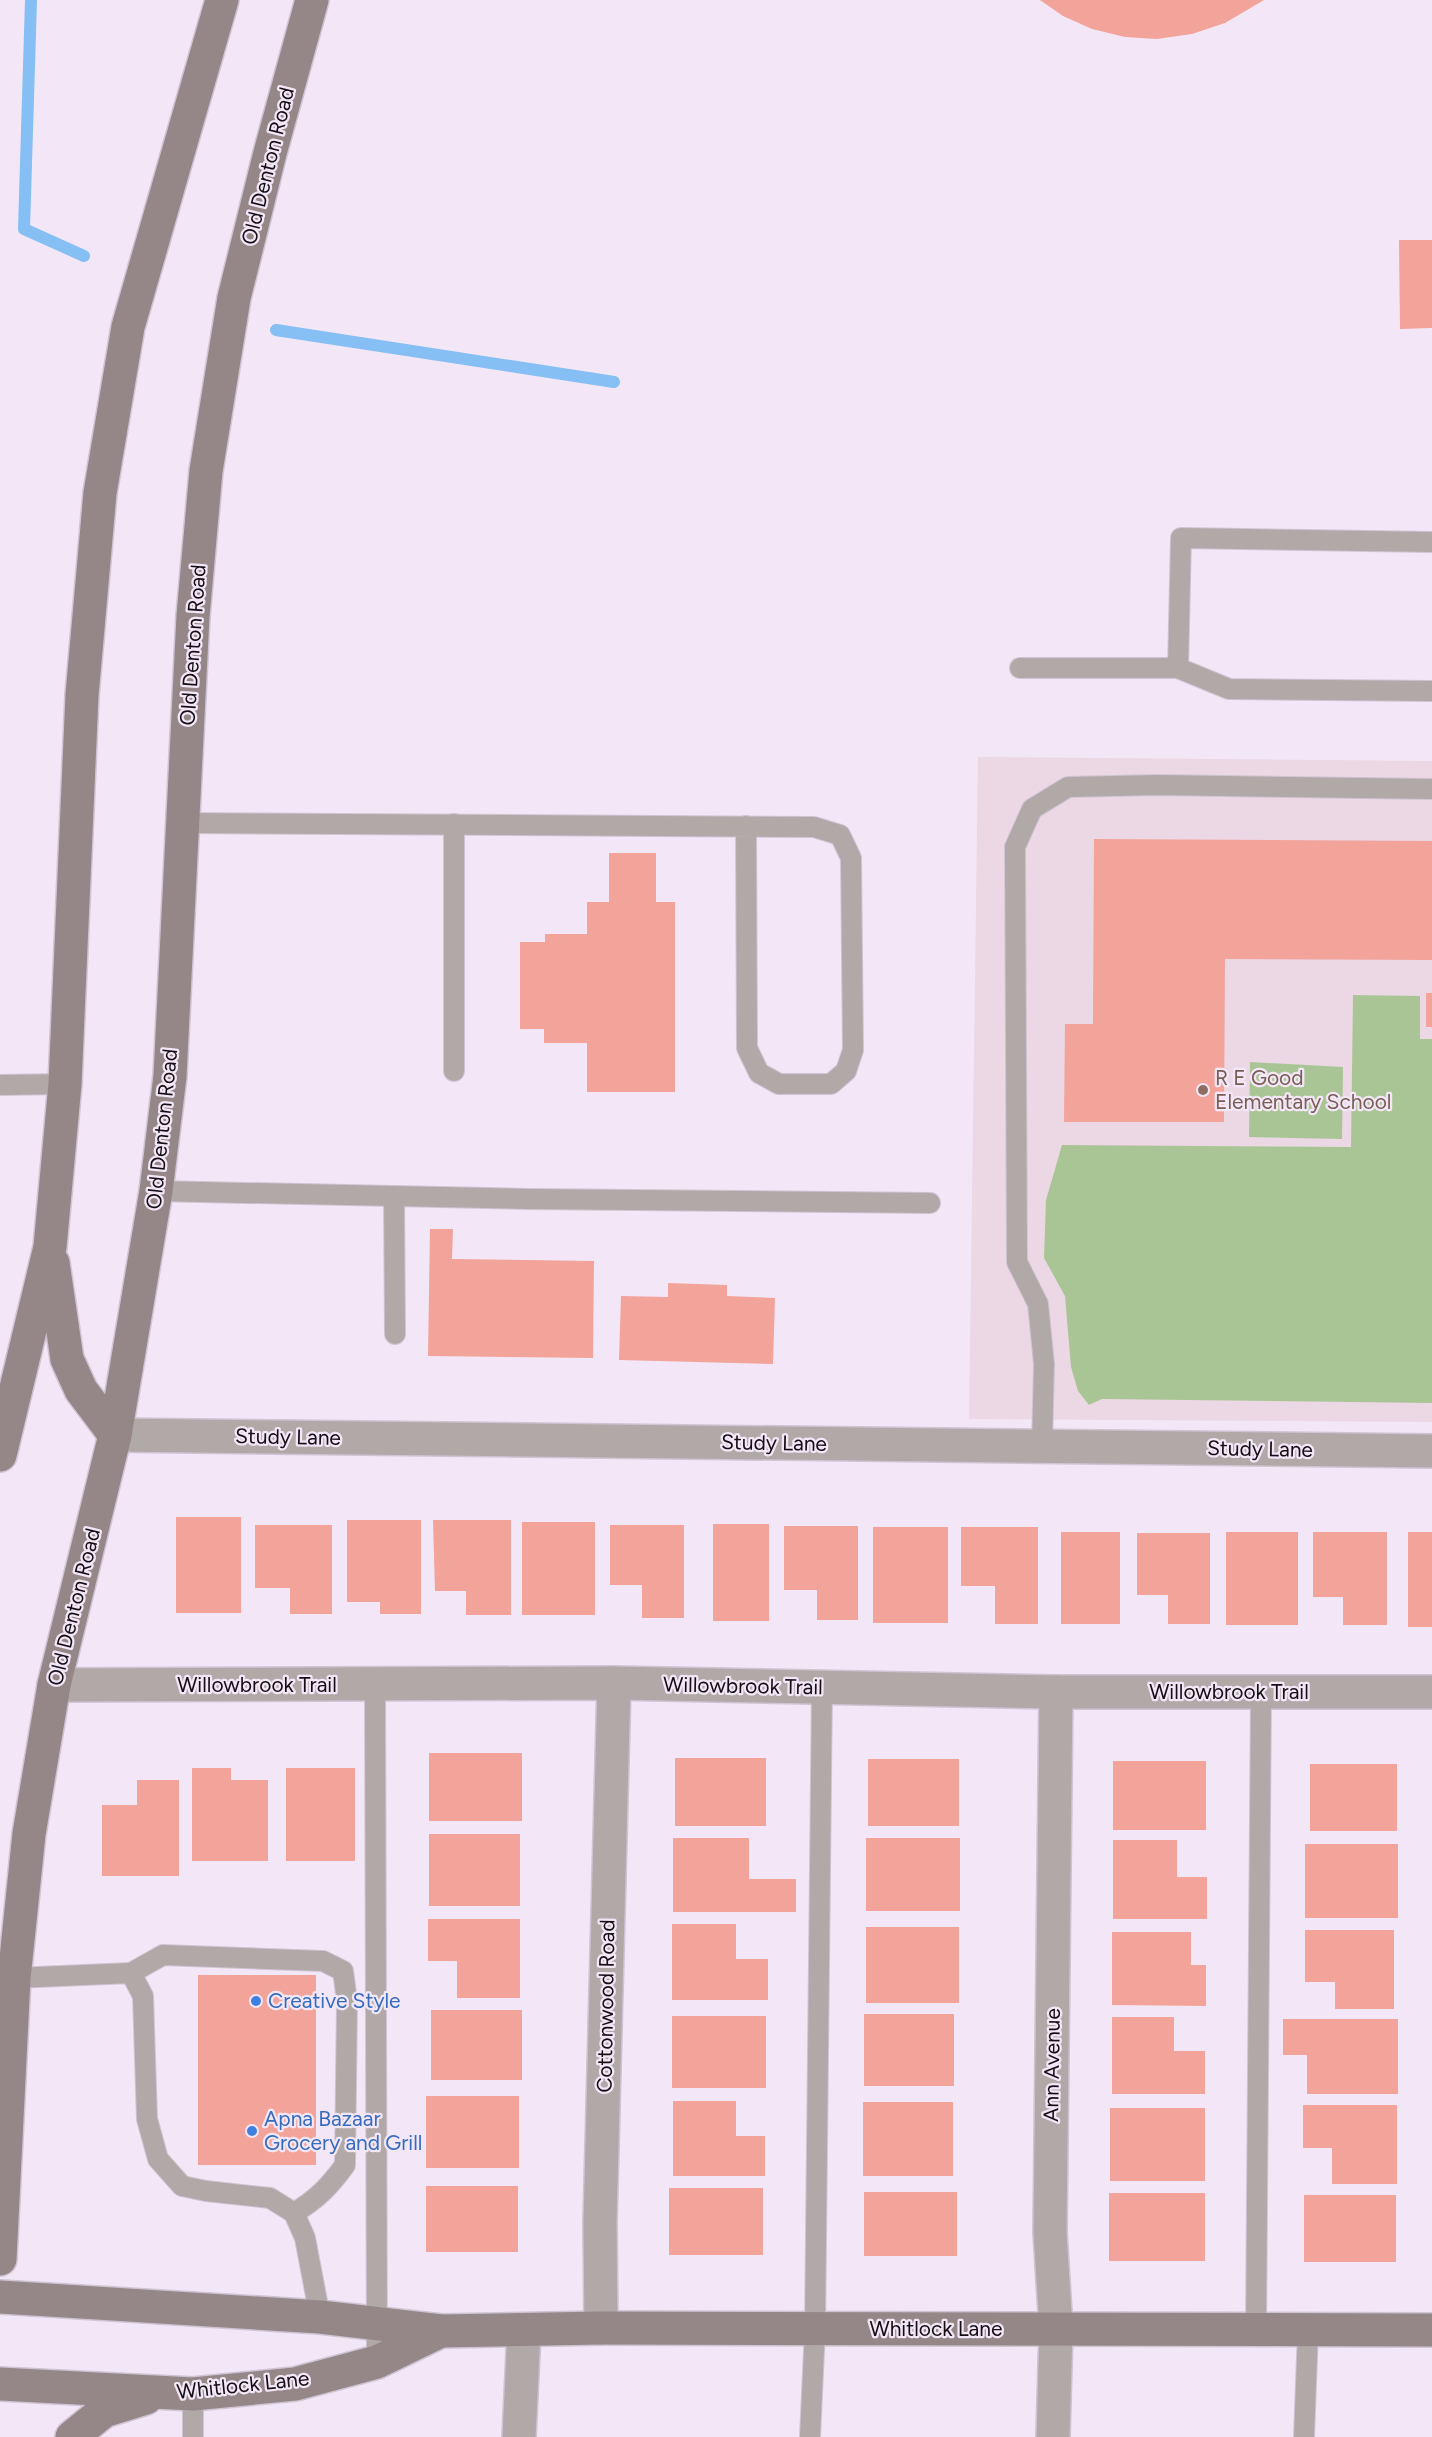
<svg xmlns="http://www.w3.org/2000/svg" width="1432" height="2437" font-family="Figtree,sans-serif">
	<rect width="100%" height="100%" fill="#f3e7f7"/>
	<path fill="#ecd7e5" d="M 978,757 L 1432,761 L 1432,1422 L 969,1419 Z"/>
	<g fill="#aac595">
		<path d="M 1353,995 L 1420,996 L 1420,1039 L 1432,1039 L 1432,1403 L 1102,1399 L 1089,1405 L 1078,1391 L 1071,1367 L 1065,1296 L 1044,1258 L 1046,1200 L 1062,1145 L 1351,1147 Z"/>
		<path d="M 1250,1062 L 1343,1067 L 1342,1139 L 1249,1137 Z"/>
	</g>
	<g fill="none" stroke-linecap="round" stroke-linejoin="round">
		<g stroke="#85bff3" stroke-width="12">
			<path d="M 31,0 L 24,229 L 84,256"/>
			<path d="M 276,330 L 614,382"/>
		</g>
	</g>
	<g fill="#f2a39a">
		<path d="M 1040,0 L 1264,0 L 1225,23 L 1192,34 L 1157,39 L 1125,37 L 1092,29 L 1063,16 Z"/>
		<path d="M 1399,240 L 1432,240 L 1432,328 L 1400,329 Z"/>
		<path d="M 1094,839 L 1432,841 L 1432,960 L 1225,959 L 1224,1122 L 1064,1122 L 1065,1024 L 1093,1024 Z"/>
		<path d="M 609,853 L 656,853 L 656,902 L 675,902 L 675,1092 L 587,1092 L 587,1043 L 544,1043 L 544,1029 L 520,1029 L 520,942 L 545,942 L 545,934 L 587,934 L 587,902 L 609,902 Z"/>
		<rect x="1426" y="993" width="6" height="34"/>
		<path d="M 430,1229 L 453,1229 L 452,1259 L 594,1261 L 593,1358 L 428,1356 Z"/>
		<path d="M 668,1283 L 727,1285 L 727,1296 L 775,1298 L 773,1364 L 619,1360 L 621,1296 L 668,1297 Z"/>
		<rect x="176" y="1517" width="65" height="96"/>
		<path d="M 347,1520 L 421,1520 L 421,1614 L 380,1614 L 380,1602 L 347,1602 Z"/>
		<path d="M 433,1520 L 511,1520 L 511,1615 L 466,1615 L 466,1591 L 435,1591 Z"/>
		<rect x="522" y="1522" width="73" height="93"/>
		<rect x="713" y="1524" width="56" height="97"/>
		<path d="M 255,1525 L 332,1525 L 332,1614 L 290,1614 L 290,1588 L 255,1588 Z"/>
		<path d="M 610,1525 L 684,1525 L 684,1618 L 642,1618 L 642,1585 L 610,1585 Z"/>
		<path d="M 784,1526 L 858,1526 L 858,1620 L 817,1620 L 817,1590 L 784,1590 Z"/>
		<rect x="873" y="1527" width="75" height="96"/>
		<path d="M 961,1527 L 1038,1527 L 1038,1624 L 995,1624 L 995,1586 L 961,1586 Z"/>
		<rect x="1061" y="1532" width="59" height="92"/>
		<rect x="1226" y="1532" width="72" height="93"/>
		<path d="M 1313,1532 L 1387,1532 L 1387,1625 L 1343,1625 L 1343,1597 L 1313,1597 Z"/>
		<rect x="1408" y="1532" width="24" height="95"/>
		<path d="M 1137,1533 L 1210,1533 L 1210,1624 L 1168,1624 L 1168,1595 L 1137,1595 Z"/>
		<rect x="429" y="1753" width="93" height="68"/>
		<rect x="675" y="1758" width="91" height="68"/>
		<rect x="868" y="1759" width="91" height="67"/>
		<rect x="1113" y="1761" width="93" height="69"/>
		<rect x="1310" y="1764" width="87" height="67"/>
		<path d="M 192,1768 L 231,1768 L 231,1780 L 268,1780 L 268,1861 L 192,1861 Z"/>
		<rect x="286" y="1768" width="69" height="93"/>
		<path d="M 137,1780 L 179,1780 L 179,1876 L 102,1876 L 102,1805 L 137,1805 Z"/>
		<rect x="429" y="1834" width="91" height="72"/>
		<path d="M 673,1838 L 749,1838 L 749,1879 L 796,1879 L 796,1912 L 673,1912 Z"/>
		<rect x="866" y="1838" width="94" height="73"/>
		<path d="M 1113,1840 L 1177,1840 L 1177,1877 L 1207,1877 L 1207,1919 L 1113,1919 Z"/>
		<rect x="1305" y="1844" width="93" height="74"/>
		<path d="M 428,1919 L 520,1919 L 520,1998 L 457,1998 L 457,1961 L 428,1961 Z"/>
		<path d="M 672,1924 L 736,1924 L 736,1959 L 768,1959 L 768,2000 L 672,2000 Z"/>
		<rect x="866" y="1927" width="93" height="76"/>
		<path d="M 1305,1930 L 1394,1930 L 1394,2009 L 1335,2009 L 1335,1982 L 1305,1982 Z"/>
		<path d="M 1112,1932 L 1191,1932 L 1191,1965 L 1206,1965 L 1206,2006 L 1112,2005 Z"/>
		<rect x="198" y="1975" width="118" height="190"/>
		<rect x="431" y="2010" width="91" height="70"/>
		<rect x="864" y="2014" width="90" height="72"/>
		<rect x="672" y="2016" width="94" height="72"/>
		<path d="M 1112,2017 L 1174,2017 L 1174,2051 L 1205,2051 L 1205,2094 L 1112,2094 Z"/>
		<path d="M 1283,2019 L 1398,2019 L 1398,2094 L 1307,2094 L 1307,2055 L 1283,2055 Z"/>
		<rect x="426" y="2096" width="93" height="72"/>
		<path d="M 673,2101 L 736,2101 L 736,2136 L 765,2136 L 765,2176 L 673,2176 Z"/>
		<rect x="863" y="2102" width="90" height="74"/>
		<path d="M 1303,2105 L 1397,2105 L 1397,2184 L 1332,2184 L 1332,2148 L 1303,2148 Z"/>
		<rect x="1110" y="2108" width="95" height="73"/>
		<rect x="426" y="2186" width="92" height="66"/>
		<rect x="669" y="2188" width="94" height="67"/>
		<rect x="864" y="2192" width="93" height="64"/>
		<rect x="1109" y="2193" width="96" height="68"/>
		<rect x="1304" y="2195" width="92" height="67"/>
	</g>
	<g fill="none" stroke-linecap="round" stroke-linejoin="round">
		<defs>
			<g id="lane">
				<path d="M 1432,542 L 1181,538 L 1178,668 L 1229,689 L 1432,691"/>
				<path d="M 1020,668 L 1178,668"/>
				<path d="M 183,823 L 814,827 L 840,835 L 851,858 L 853,1050 L 846,1071 L 831,1084 L 779,1084 L 759,1073 L 747,1048 L 746,826"/>
				<path d="M 454,824 L 454,1071"/>
				<path d="M 0,1085 L 65,1084"/>
				<path d="M 156,1191 L 529,1199 L 930,1203"/>
				<path d="M 394,1196 L 395,1334"/>
				<path d="M 1042,1446 L 1044,1364 L 1038,1304 L 1017,1262 L 1015,847 L 1032,809 L 1068,787 L 1158,785 L 1432,789"/>
				<path d="M 375,1684 L 377,2362"/>
				<path d="M 131,1973 L 163,1955 L 323,1961 L 343,1971 L 347,2001 L 345,2165 C 329,2187 317,2199 294,2213"/>
				<path d="M 14,1978 L 131,1973 L 143,1996 L 147,2119 L 158,2159 L 182,2186 L 206,2191 L 270,2198 L 294,2213 L 305,2238 L 320,2317"/>
				<path d="M 1256,2330 L 1261,1692"/>
				<path d="M 193,2437 L 193,2394"/>
				<path d="M 810,2437 L 815,2329 L 822,1687"/>
				<path d="M 1304,2437 L 1308,2330"/>
			</g>
			<g id="street">
				<path d="M 115,1435 L 1432,1451"/>
				<path d="M 54,1685 L 614,1683 L 1056,1692 L 1432,1692"/>
				<path d="M 601,2328 L 600,2222 L 614,1683"/>
				<path d="M 519,2437 L 524,2331"/>
				<path d="M 1053,2437 L 1056,2329 L 1050,2232 L 1056,1692"/>
			</g>
			<g id="secondary">
				<path d="M 53,1263 L 67,1359 L 81,1390 L 115,1435"/>
				<path d="M 0,1455 L 50,1247 L 65,1084 L 82,695 L 100,493 L 128,327 L 222,0"/>
				<path d="M 0,2259 L 14,1978 L 29,1834 L 54,1685 L 115,1435 L 156,1191 L 170,1076 L 193,616 L 206,471 L 234,298 L 270,153 L 312,0"/>
				<path d="M 0,2297 L 320,2317 L 441,2331 L 601,2328 L 1432,2330"/>
				<path d="M 0,2384 L 193,2394 L 295,2384 L 377,2362 L 441,2331"/>
				<path d="M 72,2437 L 104,2411 L 146,2398"/>
			</g>
		</defs>
		<use href="#lane" stroke="#cfc4d3" stroke-width="22"/>
		<use href="#street" stroke="#cfc4d3" stroke-width="36"/>
		<use href="#secondary" stroke="#cfc4d3" stroke-width="36"/>
		<use href="#lane" stroke="#b1a8a8" stroke-width="20"/>
		<use href="#street" stroke="#b1a8a8" stroke-width="33"/>
		<use href="#secondary" stroke="#958687" stroke-width="33"/>
	</g>
	<circle fill="#8d6e63" stroke="#f3e7f7" stroke-width="2" cx="1203" cy="1090" r="6"/>
	<g fill="#3f7fe0" stroke="#f3e7f7" stroke-width="2">
		<circle cx="256" cy="2001" r="6"/>
		<circle cx="252" cy="2131" r="6"/>
	</g>
	<g text-anchor="middle" stroke-width="4.5" stroke-linejoin="round" paint-order="stroke">
		<g font-size="21" fill="#130f14" stroke="#f3e7f7">
			<text transform="translate(268 166) rotate(-76)" y="7">Old Denton Road</text>
			<text transform="translate(193 645) rotate(-86)" y="7">Old Denton Road</text>
			<text transform="translate(162 1129) rotate(-84)" y="7">Old Denton Road</text>
			<text transform="translate(288 1437) rotate(1)" y="7">Study Lane</text>
			<text transform="translate(774 1443) rotate(1)" y="7">Study Lane</text>
			<text transform="translate(1260 1449) rotate(1)" y="7">Study Lane</text>
			<text transform="translate(74 1607) rotate(-76)" y="7">Old Denton Road</text>
			<text x="257" y="1692">Willowbrook Trail</text>
			<text transform="translate(743 1686) rotate(1)" y="7">Willowbrook Trail</text>
			<text x="1229" y="1699">Willowbrook Trail</text>
			<text transform="translate(606 2006) rotate(-89)" y="7">Cottonwood Road</text>
			<text transform="translate(1052 2065) rotate(-89)" y="7">Ann Avenue</text>
			<text x="936" y="2336">Whitlock Lane</text>
			<text transform="translate(243 2385) rotate(-6)" y="7">Whitlock Lane</text>
		</g>
		<g font-size="21" fill="#785e54" stroke="#f3e7f7" text-anchor="start">
			<text x="1215" y="1085">R E Good<tspan x="1215" dy="24">Elementary School</tspan></text>
		</g>
		<g font-size="21" fill="#366cbe" stroke="#f3e7f7" text-anchor="start">
			<text x="268" y="2008">Creative Style</text>
			<text x="264" y="2126">Apna Bazaar<tspan x="264" dy="24">Grocery and Grill</tspan></text>
		</g>
	</g>
</svg>
